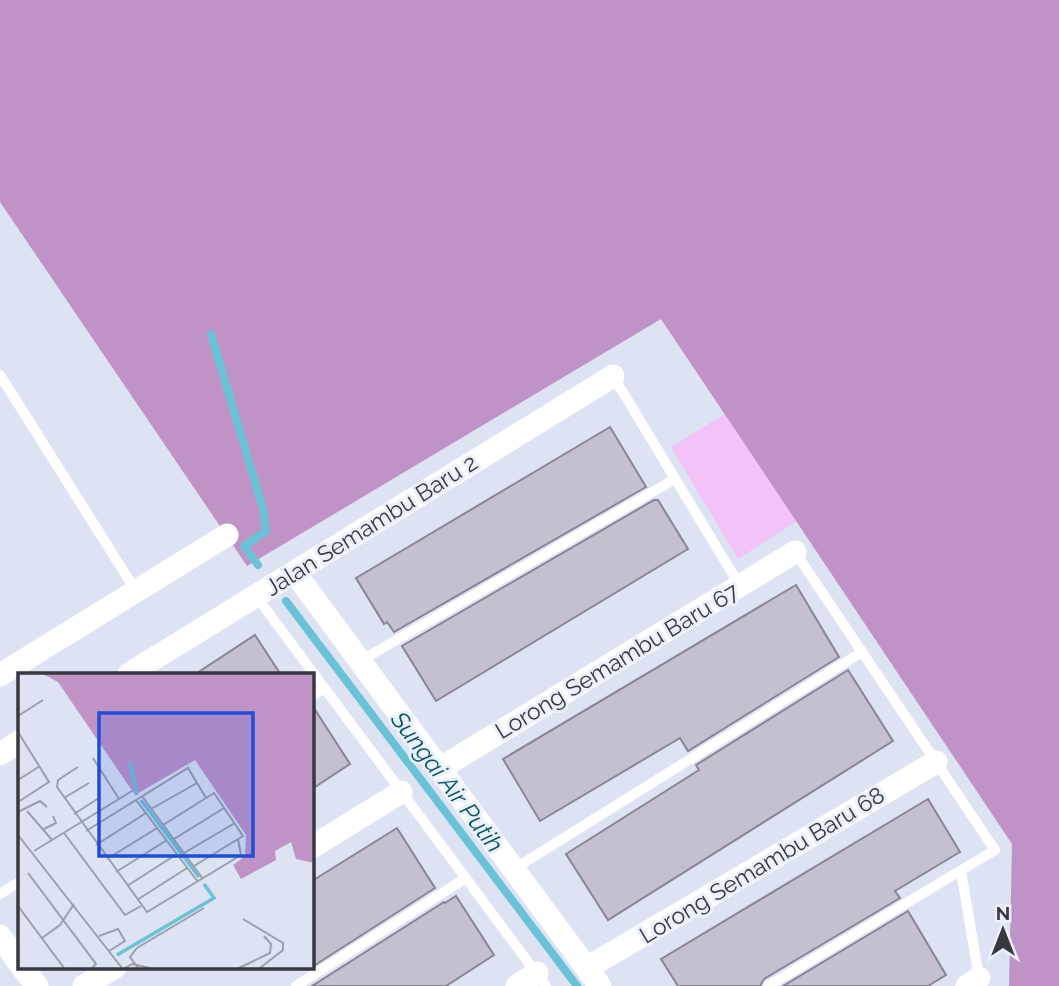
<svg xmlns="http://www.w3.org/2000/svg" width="1059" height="986" font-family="Raleway,sans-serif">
	<rect width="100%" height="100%" fill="#dde3f3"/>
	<path fill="#f1c3f7" d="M 725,414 L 797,521 L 738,559 L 671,447 Z"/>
	<path fill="#c093c7" d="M 0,0 L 1059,0 L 1059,986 L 1009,986 L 1012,844 L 661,319 L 247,566 L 0,202 Z"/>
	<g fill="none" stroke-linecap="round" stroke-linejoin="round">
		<g stroke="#6ac2d7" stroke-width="8">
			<path d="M 211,334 L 263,509 L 266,531 L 244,546 L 258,565"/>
			<path d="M 286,601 L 577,986"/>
		</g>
	</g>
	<g fill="#c4c0d0" stroke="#888594" stroke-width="2">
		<path d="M 610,427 L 646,487 L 394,632 L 387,622 L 384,624 L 356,578 Z"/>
		<path d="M 654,500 L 658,500 L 688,549 L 436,701 L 402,646 Z"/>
		<path d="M 796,585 L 839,657 L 688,751 L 680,738 L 540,821 L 503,759 Z"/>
		<path d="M 255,635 L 281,675 L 194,675 Z"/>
		<path d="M 848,670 L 893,741 L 608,920 L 566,854 L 699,770 L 696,765 Z"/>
		<path d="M 312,705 L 350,764 L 312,789 Z"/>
		<path d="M 928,799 L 960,852 L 895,891 L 900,898 L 764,979 L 760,986 L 678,986 L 661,959 Z"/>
		<path d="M 397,828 L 435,888 L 312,967 L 312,881 Z"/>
		<path d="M 456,896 L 494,955 L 446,986 L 312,986 L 444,902 L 445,903 Z"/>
		<path d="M 908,911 L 946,975 L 928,986 L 783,986 Z"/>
	</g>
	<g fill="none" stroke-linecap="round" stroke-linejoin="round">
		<g stroke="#fff" stroke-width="10">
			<path d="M 0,375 L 136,591"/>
			<path d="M 613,376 L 740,586"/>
			<path d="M 256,596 L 546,986"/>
			<path d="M 360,661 L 675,479"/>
			<path d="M 312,696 L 324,688"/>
			<path d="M 514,869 L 862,652"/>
			<path d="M 961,871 L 979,978"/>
			<path d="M 0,894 L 19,882"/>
			<path d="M 296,986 L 466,878"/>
			<path d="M 768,986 L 995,850 L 795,552"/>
		</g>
		<g stroke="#fff" stroke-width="23">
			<path d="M 295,573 L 600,986"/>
			<path d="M 129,674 L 613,376"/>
			<path d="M 0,675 L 227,535"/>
			<path d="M 0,754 L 19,742"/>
			<path d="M 439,769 L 795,552"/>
			<path d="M 312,847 L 401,792"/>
			<path d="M 0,936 L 19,963"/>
			<path d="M 22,967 L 37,986"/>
			<path d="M 587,968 L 936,762"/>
			<path d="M 84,986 L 115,967"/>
			<path d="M 517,986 L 537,973"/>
			<path d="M 967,986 L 979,978"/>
		</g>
	</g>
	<g text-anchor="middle" stroke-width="6" stroke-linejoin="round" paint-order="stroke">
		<g font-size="23" fill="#36393f" stroke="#ebf0fd">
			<text transform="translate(371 525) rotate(-32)" y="8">Jalan Semambu Baru 2</text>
			<text transform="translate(617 661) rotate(-31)" y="8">Lorong Semambu Baru 67</text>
			<text transform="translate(762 865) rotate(-31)" y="8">Lorong Semambu Baru 68</text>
		</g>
		<g font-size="24" font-style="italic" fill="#045564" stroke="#ebf0fd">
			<text transform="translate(447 782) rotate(53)" y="8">Sungai Air Putih</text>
		</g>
	</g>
	<g transform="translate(18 673)">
		<rect width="296" height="296" fill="#dde3f3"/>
		<path d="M 25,1 L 296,1 L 296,190 L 278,186 L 273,169 L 257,178 L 258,187 L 223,206 L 215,192 L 227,183 L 228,162 L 177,87 L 117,122 L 40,9 Z" fill="#c093c7"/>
		<path fill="none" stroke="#6ac2d7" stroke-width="3.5" d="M 112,89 L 119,122M 123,127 L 181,204M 99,282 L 196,225 L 186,211"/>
		<path fill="none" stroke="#9a9fab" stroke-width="2" d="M 0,43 L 25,27M 0,59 L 31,109 L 0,129M 75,85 L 101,126M 60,94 L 40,107 L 39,114 L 129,239 L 223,182 L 220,166M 0,107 L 22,93M 124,123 L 185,206M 46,125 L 71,110M 118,127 L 180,209M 133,136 L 179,110M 9,138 L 34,167M 0,139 L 22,128 L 29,134M 56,141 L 81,125M 145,152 L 196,120 L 225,163 L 176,193M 26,156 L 38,150 L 35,143M 68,158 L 170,95 L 188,125M 46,160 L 107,242 L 123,233M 0,162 L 104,295M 156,166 L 206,135M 78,172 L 128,140M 16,178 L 114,118M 166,180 L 217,150M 89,186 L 139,155M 98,199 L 149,167M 10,200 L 78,291 L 74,295M 109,213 L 159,181M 119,227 L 169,195M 0,233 L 46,295M 225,246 L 265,270 L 265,277 L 242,295M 81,263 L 100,256 L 107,268 L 91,278M 24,265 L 42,252 L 56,231M 107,295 L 114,291 L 132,295M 120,295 L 112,284 L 119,275 L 186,235M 221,295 L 252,280 L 253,271 L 246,263"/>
		<path fill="#1d4ed8" fill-opacity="0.15" stroke="#1d4ed8" stroke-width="3.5" d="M 81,40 L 235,40 L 235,183 L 81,183 Z"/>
		<rect width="296" height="296" fill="none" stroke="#36393f" stroke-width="3.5"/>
	</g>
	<g transform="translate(1003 930)" stroke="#ebf0fd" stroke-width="5" paint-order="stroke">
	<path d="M0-5L12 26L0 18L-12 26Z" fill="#36393f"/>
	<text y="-10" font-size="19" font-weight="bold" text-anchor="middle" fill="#36393f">N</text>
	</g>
</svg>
